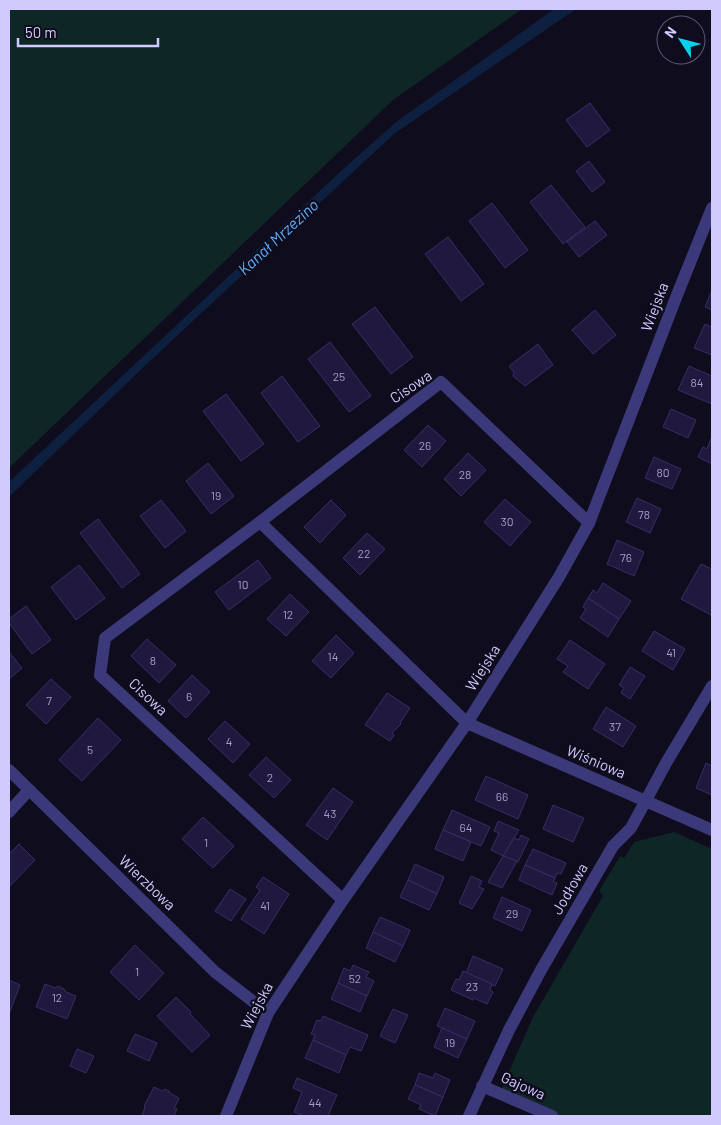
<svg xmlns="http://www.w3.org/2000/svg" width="721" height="1125" font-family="Barlow,sans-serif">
	<rect width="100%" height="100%" fill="#0f0c1d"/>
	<g fill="#0f2626">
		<path d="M 9,9 L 522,9 L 393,100 L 9,468 Z"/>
		<path d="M 674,832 L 712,849 L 712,1116 L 558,1116 L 501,1090 L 533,1017 L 603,896 L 599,891 L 620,856 L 624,858 L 634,842 Z"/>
	</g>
	<path fill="#0d2040" d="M 554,9 L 576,9 L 394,134 L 151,360 L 9,497 L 9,482 L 341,171 L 396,122 Z"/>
	<g fill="#21193d" stroke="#382c68">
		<path d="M 590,103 L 610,130 L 587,147 L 566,120 Z"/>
		<path d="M 589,161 L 605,182 L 592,192 L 576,171 Z"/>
		<path d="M 551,185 L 585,227 L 563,244 L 530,202 Z"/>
		<path d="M 492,203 L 528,250 L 505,268 L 469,221 Z"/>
		<path d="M 595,221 L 607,235 L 579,257 L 567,242 Z"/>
		<path d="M 448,237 L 484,284 L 461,301 L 425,254 Z"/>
		<path d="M 712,290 L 712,310 L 705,307 Z"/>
		<path d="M 375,307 L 413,357 L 391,374 L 352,324 Z"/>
		<path d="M 595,310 L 616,335 L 593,354 L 572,330 Z"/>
		<path d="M 705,324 L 712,327 L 712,355 L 694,348 Z"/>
		<path d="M 330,342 L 371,396 L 349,412 L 308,359 Z"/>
		<path d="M 538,344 L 553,365 L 525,386 L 513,376 L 514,372 L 509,366 Z"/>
		<path d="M 689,366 L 712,376 L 712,404 L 678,390 Z"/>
		<path d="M 282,376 L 320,426 L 298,442 L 261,393 Z"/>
		<path d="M 226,394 L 264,444 L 241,461 L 203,411 Z"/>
		<path d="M 671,409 L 696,420 L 688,438 L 663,427 Z"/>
		<path d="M 428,425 L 446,441 L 422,467 L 404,450 Z"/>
		<path d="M 712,436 L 712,464 L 698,457 L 703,447 L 707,449 Z"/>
		<path d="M 468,453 L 486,470 L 461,496 L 444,479 Z"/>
		<path d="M 654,457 L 681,469 L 672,489 L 645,478 Z"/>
		<path d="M 208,463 L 234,496 L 211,514 L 186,481 Z"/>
		<path d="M 637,498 L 661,509 L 650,533 L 626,522 Z"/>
		<path d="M 505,499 L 531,522 L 510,546 L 484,522 Z"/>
		<path d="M 161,500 L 186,531 L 165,548 L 140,516 Z"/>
		<path d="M 331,500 L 346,515 L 320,543 L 304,527 Z"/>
		<path d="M 98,519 L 140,574 L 122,588 L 80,533 Z"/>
		<path d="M 367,533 L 385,549 L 360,575 L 343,558 Z"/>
		<path d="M 617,540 L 644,552 L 634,576 L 607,564 Z"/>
		<path d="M 258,560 L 271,578 L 229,610 L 215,592 Z"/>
		<path d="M 701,564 L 712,569 L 712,612 L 711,615 L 681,599 Z"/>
		<path d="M 79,565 L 105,598 L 76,620 L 51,587 Z"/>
		<path d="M 603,583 L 631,601 L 619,619 L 588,598 L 593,590 L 597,593 Z"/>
		<path d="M 290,594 L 309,612 L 286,636 L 267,619 Z"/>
		<path d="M 588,598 L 619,619 L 608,637 L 580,618 L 586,609 L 583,607 Z"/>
		<path d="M 26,606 L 51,640 L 32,654 L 9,623 L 9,619 Z"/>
		<path d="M 654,631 L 685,649 L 673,670 L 642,651 Z"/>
		<path d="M 336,635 L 354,653 L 331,678 L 312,661 Z"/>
		<path d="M 147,639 L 176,665 L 159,683 L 131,656 Z"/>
		<path d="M 570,640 L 605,664 L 588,689 L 563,672 L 568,666 L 557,659 Z"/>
		<path d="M 9,652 L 22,668 L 9,679 Z"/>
		<path d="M 630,667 L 645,676 L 630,699 L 621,693 L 624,688 L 619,685 Z"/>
		<path d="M 192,675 L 210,692 L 186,718 L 168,701 Z"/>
		<path d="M 51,679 L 71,697 L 46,724 L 26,705 Z"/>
		<path d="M 387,693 L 410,708 L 400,723 L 401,724 L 392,733 L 394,735 L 390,741 L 365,725 Z"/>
		<path d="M 606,707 L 636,726 L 623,747 L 593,729 Z"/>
		<path d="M 98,718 L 121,740 L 82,781 L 59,760 Z"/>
		<path d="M 225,721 L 250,744 L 233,763 L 208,739 Z"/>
		<path d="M 266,757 L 291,780 L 274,798 L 249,775 Z"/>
		<path d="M 706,763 L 712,766 L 712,795 L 696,788 Z"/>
		<path d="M 486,776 L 528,795 L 518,819 L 475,800 Z"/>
		<path d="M 333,788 L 353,802 L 327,840 L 306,825 Z"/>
		<path d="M 553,805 L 584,818 L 573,842 L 543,829 Z"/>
		<path d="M 452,810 L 490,827 L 481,846 L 443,830 Z"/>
		<path d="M 203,817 L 234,846 L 213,868 L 182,839 Z"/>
		<path d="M 498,821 L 519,830 L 503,856 L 491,850 L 499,833 L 494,831 Z"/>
		<path d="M 443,830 L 471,842 L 463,861 L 435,849 Z"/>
		<path d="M 521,835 L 529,839 L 518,862 L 503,856 L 514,838 L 519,840 Z"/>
		<path d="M 19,844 L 35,860 L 9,887 L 9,854 Z"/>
		<path d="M 533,849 L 566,863 L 561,874 L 557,873 L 555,878 L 525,865 Z"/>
		<path d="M 503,856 L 517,861 L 502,888 L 488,882 Z"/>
		<path d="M 415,864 L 444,877 L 437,894 L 408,880 Z"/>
		<path d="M 525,865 L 555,878 L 553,882 L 557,883 L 552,895 L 519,880 Z"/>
		<path d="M 471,876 L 482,881 L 479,887 L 484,889 L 472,909 L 459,903 Z"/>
		<path d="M 263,877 L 289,894 L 264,934 L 241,919 L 260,890 L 256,887 Z"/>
		<path d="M 408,880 L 437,894 L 429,910 L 400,897 Z"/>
		<path d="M 230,889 L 246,899 L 231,921 L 215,911 Z"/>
		<path d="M 502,897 L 531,910 L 522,931 L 493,918 Z"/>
		<path d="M 380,917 L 410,930 L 403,946 L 373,932 Z"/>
		<path d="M 373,932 L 403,946 L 395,962 L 366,948 Z"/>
		<path d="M 135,945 L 164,973 L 139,1000 L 110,972 Z"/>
		<path d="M 473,956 L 503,969 L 495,986 L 466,973 Z"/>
		<path d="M 353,965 L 369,972 L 366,977 L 374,981 L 367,996 L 338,983 L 344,968 L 350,971 Z"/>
		<path d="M 463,971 L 492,984 L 490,990 L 493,992 L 487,1004 L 474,998 L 473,1000 L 451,990 L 456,979 L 459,980 Z"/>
		<path d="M 9,980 L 20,985 L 9,1014 Z"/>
		<path d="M 338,983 L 367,996 L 360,1012 L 331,999 Z"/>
		<path d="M 45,984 L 55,988 L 58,986 L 64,989 L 66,992 L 76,996 L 67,1019 L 36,1007 Z"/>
		<path d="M 176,997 L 191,1012 L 190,1014 L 210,1035 L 192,1052 L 157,1016 Z"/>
		<path d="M 445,1008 L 475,1021 L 467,1039 L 437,1026 Z"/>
		<path d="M 393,1009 L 408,1015 L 395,1043 L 380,1036 Z"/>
		<path d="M 323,1016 L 368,1035 L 361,1051 L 350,1047 L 346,1055 L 313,1040 L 315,1035 L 311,1034 L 317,1020 L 321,1021 Z"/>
		<path d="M 442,1028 L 467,1039 L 458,1058 L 434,1047 Z"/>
		<path d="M 135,1034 L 157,1043 L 149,1061 L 127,1051 Z"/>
		<path d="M 313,1040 L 346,1055 L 339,1073 L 305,1058 Z"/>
		<path d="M 77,1049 L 94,1056 L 86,1073 L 70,1066 Z"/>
		<path d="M 419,1073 L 433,1078 L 435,1073 L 450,1080 L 443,1097 L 415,1085 Z"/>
		<path d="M 297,1078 L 337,1095 L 328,1116 L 304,1116 L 294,1112 L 302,1092 L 293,1088 Z"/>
		<path d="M 415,1085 L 443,1097 L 435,1116 L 419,1109 L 421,1105 L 408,1099 Z"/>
		<path d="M 154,1087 L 162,1091 L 165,1089 L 169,1091 L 171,1094 L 179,1098 L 174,1109 L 177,1109 L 174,1116 L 142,1116 L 145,1107 L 144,1106 Z"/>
	</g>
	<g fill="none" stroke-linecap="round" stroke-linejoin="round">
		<g stroke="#3c397a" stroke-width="12">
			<path d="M 260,522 L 467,723 L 712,830"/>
			<path d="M 9,770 L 215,972 L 268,1013"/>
			<path d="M 9,812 L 29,790"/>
			<path d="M 343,900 L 100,675 L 105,638 L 260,522 L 441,382 L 589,523"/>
			<path d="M 482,1086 L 552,1116"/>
			<path d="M 226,1116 L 268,1013 L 343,900 L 467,723 L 559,577 L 589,523 L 677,295 L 712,208"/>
			<path d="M 469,1116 L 509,1030 L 541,970 L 613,846 L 631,828 L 666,763 L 712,686"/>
		</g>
	</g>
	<g text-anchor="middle" stroke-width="5" stroke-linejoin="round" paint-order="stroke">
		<g font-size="12" fill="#a49ecd">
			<text x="339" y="381">25</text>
			<text x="697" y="387">84</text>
			<text x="425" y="450">26</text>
			<text x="663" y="477">80</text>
			<text x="465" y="479">28</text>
			<text x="216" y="500">19</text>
			<text x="644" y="519">78</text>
			<text x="507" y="526">30</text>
			<text x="364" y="558">22</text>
			<text x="626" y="562">76</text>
			<text x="243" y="589">10</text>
			<text x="288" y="619">12</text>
			<text x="671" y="657">41</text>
			<text x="333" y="661">14</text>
			<text x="153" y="665">8</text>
			<text x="189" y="701">6</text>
			<text x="49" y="705">7</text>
			<text x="615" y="731">37</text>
			<text x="229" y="746">4</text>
			<text x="90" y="754">5</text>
			<text x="270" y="782">2</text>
			<text x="502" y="801">66</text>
			<text x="330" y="818">43</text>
			<text x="466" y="832">64</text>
			<text x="206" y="847">1</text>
			<text x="265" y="910">41</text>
			<text x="512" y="918">29</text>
			<text x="137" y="976">1</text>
			<text x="355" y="983">52</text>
			<text x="472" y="991">23</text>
			<text x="57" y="1002">12</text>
			<text x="450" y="1047">19</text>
			<text x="315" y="1107">44</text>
		</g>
		<g font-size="15" fill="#d0cafd" stroke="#0f0c1d">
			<text transform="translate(655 307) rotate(-69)" y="5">Wiejska</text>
			<text transform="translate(411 387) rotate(-34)" y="5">Cisowa</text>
			<text transform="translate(483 668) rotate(-58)" y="5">Wiejska</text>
			<text transform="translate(148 697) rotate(43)" y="5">Cisowa</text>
			<text transform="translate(596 762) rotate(23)" y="5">Wiśniowa</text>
			<text transform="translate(147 883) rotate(44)" y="5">Wierzbowa</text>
			<text transform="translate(570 889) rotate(-60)" y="5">Jodłowa</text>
			<text transform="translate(257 1006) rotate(-62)" y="5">Wiejska</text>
			<text transform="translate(523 1086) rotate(24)" y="5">Gajowa</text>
		</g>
		<g font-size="16" font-style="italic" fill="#5baef9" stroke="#0f0c1d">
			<text transform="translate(278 237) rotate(-43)" y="6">Kanał Mrzezino</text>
		</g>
	</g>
	<rect width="721" height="1125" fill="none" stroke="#d0cafd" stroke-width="20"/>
	<g transform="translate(681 40) rotate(306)"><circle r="24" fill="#0f0c1d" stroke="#5c5877"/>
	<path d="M0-4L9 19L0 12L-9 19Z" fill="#08d1eb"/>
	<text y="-8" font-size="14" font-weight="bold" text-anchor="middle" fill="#d0cafd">N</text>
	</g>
	<path d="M18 38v8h140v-8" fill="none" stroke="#d0cafd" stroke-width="2.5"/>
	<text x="25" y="38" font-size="15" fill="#d0cafd" stroke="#0f0c1d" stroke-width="4" paint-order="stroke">50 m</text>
</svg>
